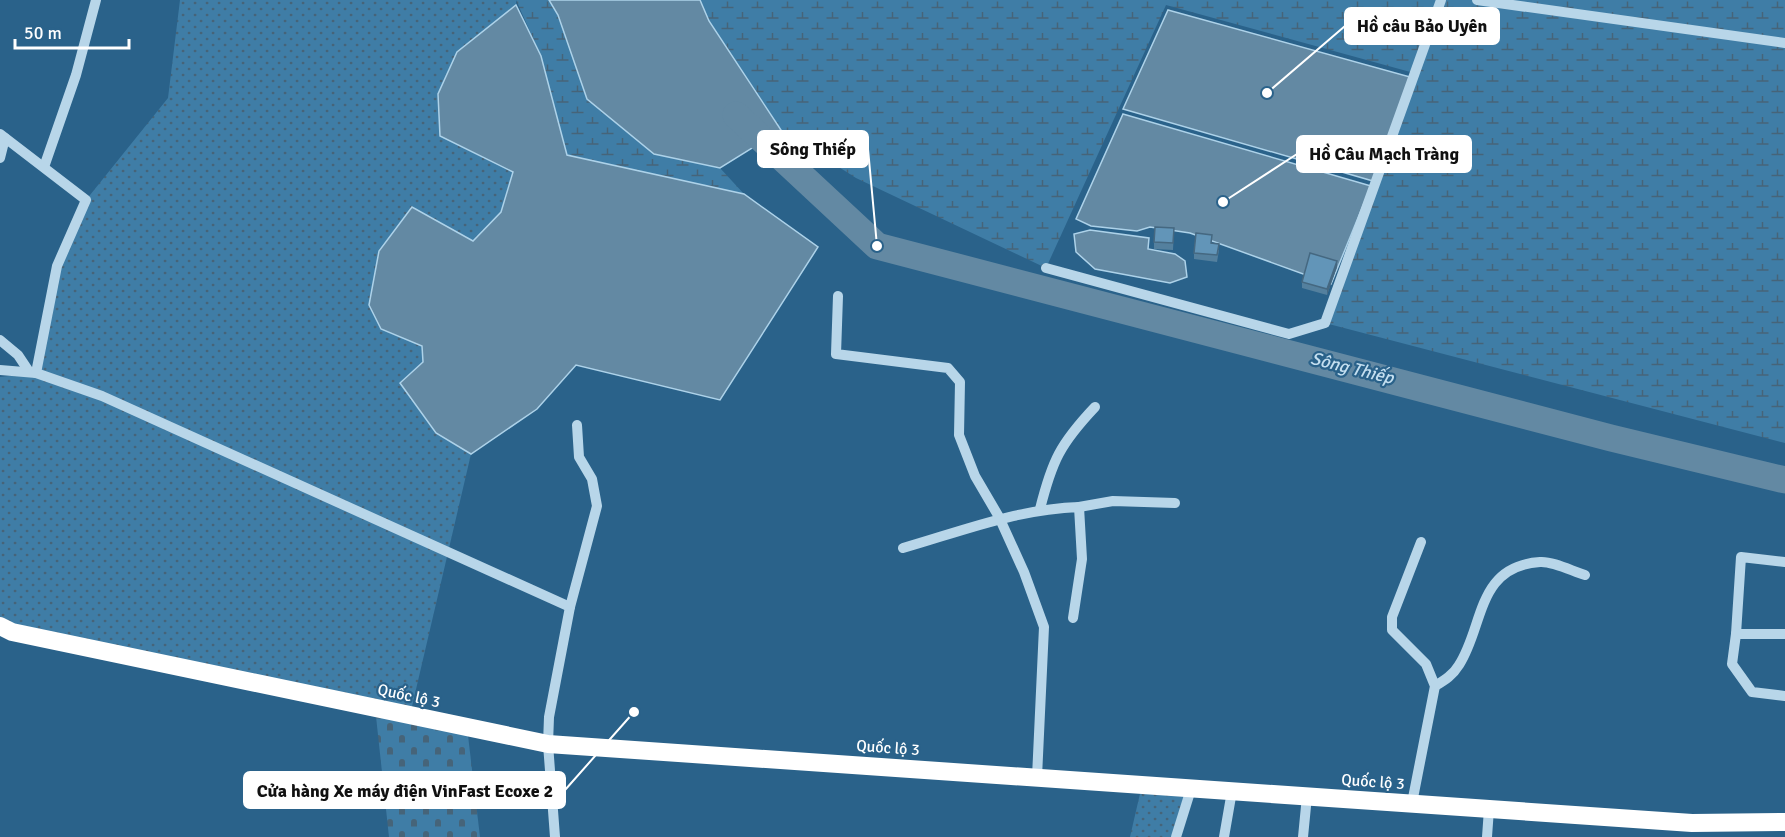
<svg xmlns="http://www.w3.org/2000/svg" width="1785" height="837" font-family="Signika,sans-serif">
	<defs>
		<pattern id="wetland-marsh" width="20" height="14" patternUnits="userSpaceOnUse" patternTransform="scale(1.5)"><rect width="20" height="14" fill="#3f7da6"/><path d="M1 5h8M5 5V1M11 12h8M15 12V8" fill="none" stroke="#466479"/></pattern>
		<pattern id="cemetery-stones" width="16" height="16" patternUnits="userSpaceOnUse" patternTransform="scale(1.5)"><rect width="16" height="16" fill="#3f7da6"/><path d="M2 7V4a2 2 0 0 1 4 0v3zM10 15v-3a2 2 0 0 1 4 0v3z" fill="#466479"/></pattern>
		<pattern id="park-dots" width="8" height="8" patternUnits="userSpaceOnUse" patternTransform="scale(1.5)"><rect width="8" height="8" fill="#3f7da6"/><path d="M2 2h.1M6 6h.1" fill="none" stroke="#466479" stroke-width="1.8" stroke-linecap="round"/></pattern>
	</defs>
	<rect width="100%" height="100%" fill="#2a628a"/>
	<g fill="url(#wetland-marsh)">
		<path d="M 516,0 L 549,0 L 558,15 L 587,99 L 654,154 L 720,168 L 744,194 L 567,155 L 541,56 Z"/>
		<path d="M 700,0 L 1785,0 L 1785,443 L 1325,323 L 1414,73 L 1166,5 L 1046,268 L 856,178 L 781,130 L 708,21 Z"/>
	</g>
	<path fill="url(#cemetery-stones)" d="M 375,707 L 467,727 L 480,837 L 389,837 Z"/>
	<g fill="url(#park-dots)">
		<path d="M 180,0 L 516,0 L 516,5 L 457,52 L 440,136 L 513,172 L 501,212 L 473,241 L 379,251 L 369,304 L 381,329 L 422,346 L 423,362 L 400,383 L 436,433 L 471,454 L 410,715 L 0,626 L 0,377 L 36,373 L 57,266 L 86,200 L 168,98 Z"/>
		<path d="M 1142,785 L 1191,789 L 1176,837 L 1130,837 Z"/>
	</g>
	<g fill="#6389a3" stroke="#add2e9" stroke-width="1.5">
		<path d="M 549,0 L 700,0 L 709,21 L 781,130 L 720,168 L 654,154 L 587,99 L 558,15 Z"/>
		<path d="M 516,5 L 541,56 L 567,155 L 744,194 L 818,247 L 720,400 L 576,365 L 537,409 L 471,454 L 436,433 L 400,383 L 423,362 L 422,346 L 381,329 L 369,305 L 379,251 L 412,207 L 473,241 L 501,212 L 513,172 L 440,136 L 438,94 L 457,52 Z"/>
		<path d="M 1168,10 L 1410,77 L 1373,181 L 1123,109 Z"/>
		<path d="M 1123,114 L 1371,186 L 1331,284 L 1190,233 L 1150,227 L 1137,231 L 1091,226 L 1076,219 Z"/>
		<path d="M 1090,230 L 1149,238 L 1148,249 L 1175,254 L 1185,261 L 1187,277 L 1170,283 L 1095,269 L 1076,252 L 1074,234 Z"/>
	</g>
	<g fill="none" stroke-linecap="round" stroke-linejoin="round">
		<path stroke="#6389a3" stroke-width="27" d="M 736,115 L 877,246 L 1611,438 L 1785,480"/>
		<g stroke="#b8d6e9" stroke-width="10">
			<path d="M 1477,0 L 1785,43"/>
			<path d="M 0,134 L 86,200 L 57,266 L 36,373 L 0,370"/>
			<path d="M 0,158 L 5,138"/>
			<path d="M 44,167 L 76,75 L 96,0"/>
			<path d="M 1046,268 L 1289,334 L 1325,323 L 1441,0"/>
			<path d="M 838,296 L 836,354 L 948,368 L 960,382 L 959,435 L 975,476 L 999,517 L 1024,572 L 1044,627 L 1037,777"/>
			<path d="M 0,340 L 18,355 L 28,370"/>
			<path d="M 36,373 L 102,396 L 570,607"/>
			<path d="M 1079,507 L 1113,501 L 1175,503"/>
			<path d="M 1040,509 C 1052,461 1060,444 1095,407"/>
			<path d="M 903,548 C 962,531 1018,509 1079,507 L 1082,559 L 1073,618"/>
			<path d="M 1785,562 L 1741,557 L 1736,634 L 1785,634"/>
			<path d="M 1736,634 L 1732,664 L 1752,692 L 1785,696"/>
			<path d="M 1435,686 C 1445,680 1453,675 1459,665 C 1484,627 1476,566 1540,562 C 1553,561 1572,571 1585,575"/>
			<path d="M 1412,803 L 1435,686 L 1426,664 L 1392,630 L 1392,617 L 1421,542"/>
			<path d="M 555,837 L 548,744 L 549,717 L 570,607 L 597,506 L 592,479 L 579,457 L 577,425"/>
			<path d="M 1176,837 L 1191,789"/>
			<path d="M 1224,837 L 1232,791"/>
			<path d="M 1303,837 L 1307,796"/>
			<path d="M 1487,837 L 1489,809"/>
		</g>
		<path stroke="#fff" stroke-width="18" d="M 0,626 L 12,632 L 548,744 L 1692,823 L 1785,822"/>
	</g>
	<g fill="#54809e">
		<path d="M 1174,228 L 1173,250 L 1154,249 L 1154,242 Z"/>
		<path d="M 1219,250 L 1217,262 L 1194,259 L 1194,253 Z"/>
		<path d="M 1337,267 L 1327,295 L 1302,288 L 1302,282 Z"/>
	</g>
	<path fill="#456881" d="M 1337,261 L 1337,267 L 1327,295 L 1327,289 Z"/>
	<g fill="#6295b8" stroke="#456881" stroke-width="1.5">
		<path d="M 1155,227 L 1174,228 L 1173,243 L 1154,242 Z"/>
		<path d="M 1196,233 L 1212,235 L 1211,243 L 1219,244 L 1217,255 L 1194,253 Z"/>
		<path d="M 1310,253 L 1337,261 L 1327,289 L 1302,282 Z"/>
	</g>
	<g text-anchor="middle" stroke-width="4.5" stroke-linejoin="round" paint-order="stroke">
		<g font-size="16" fill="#fff" stroke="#2a628a">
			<text transform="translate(409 695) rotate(12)" y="6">Quốc lộ 3</text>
			<text transform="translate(888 747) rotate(4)" y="6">Quốc lộ 3</text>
			<text transform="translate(1373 781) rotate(4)" y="6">Quốc lộ 3</text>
		</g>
		<g font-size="18" font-style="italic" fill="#c4dff0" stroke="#2a628a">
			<text transform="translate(1352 368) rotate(14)" y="6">Sông Thiếp</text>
		</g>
	</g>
	<path fill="none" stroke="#fff" stroke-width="2" d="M1267 93L1345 26M877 246L868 149M1223 202L1297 154M634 712L565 790"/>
	<g fill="#fff" stroke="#2a628a" stroke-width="2">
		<circle cx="1267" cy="93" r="6"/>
		<circle cx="877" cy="246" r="6"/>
		<circle cx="1223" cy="202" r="6"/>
		<circle cx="634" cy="712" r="6"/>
	</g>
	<g fill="#fff" stroke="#fff" stroke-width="2">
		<rect x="1345" y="8" width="154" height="36" rx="6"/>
		<rect x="758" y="131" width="110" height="36" rx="6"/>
		<rect x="1297" y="136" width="174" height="36" rx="6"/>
		<rect x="244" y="772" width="321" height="36" rx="6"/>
	</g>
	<g font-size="18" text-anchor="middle" font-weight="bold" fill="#111">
		<text x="1422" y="32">Hồ câu Bảo Uyên</text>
		<text x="813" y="155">Sông Thiếp</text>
		<text x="1384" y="160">Hồ Câu Mạch Tràng</text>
		<text x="405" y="797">Cửa hàng Xe máy điện VinFast Ecoxe 2</text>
	</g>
	<path d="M15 39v9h114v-9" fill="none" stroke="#ffffff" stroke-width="3"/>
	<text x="24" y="39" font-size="18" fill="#ffffff" stroke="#2a628a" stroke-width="4.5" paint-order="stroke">50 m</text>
</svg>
